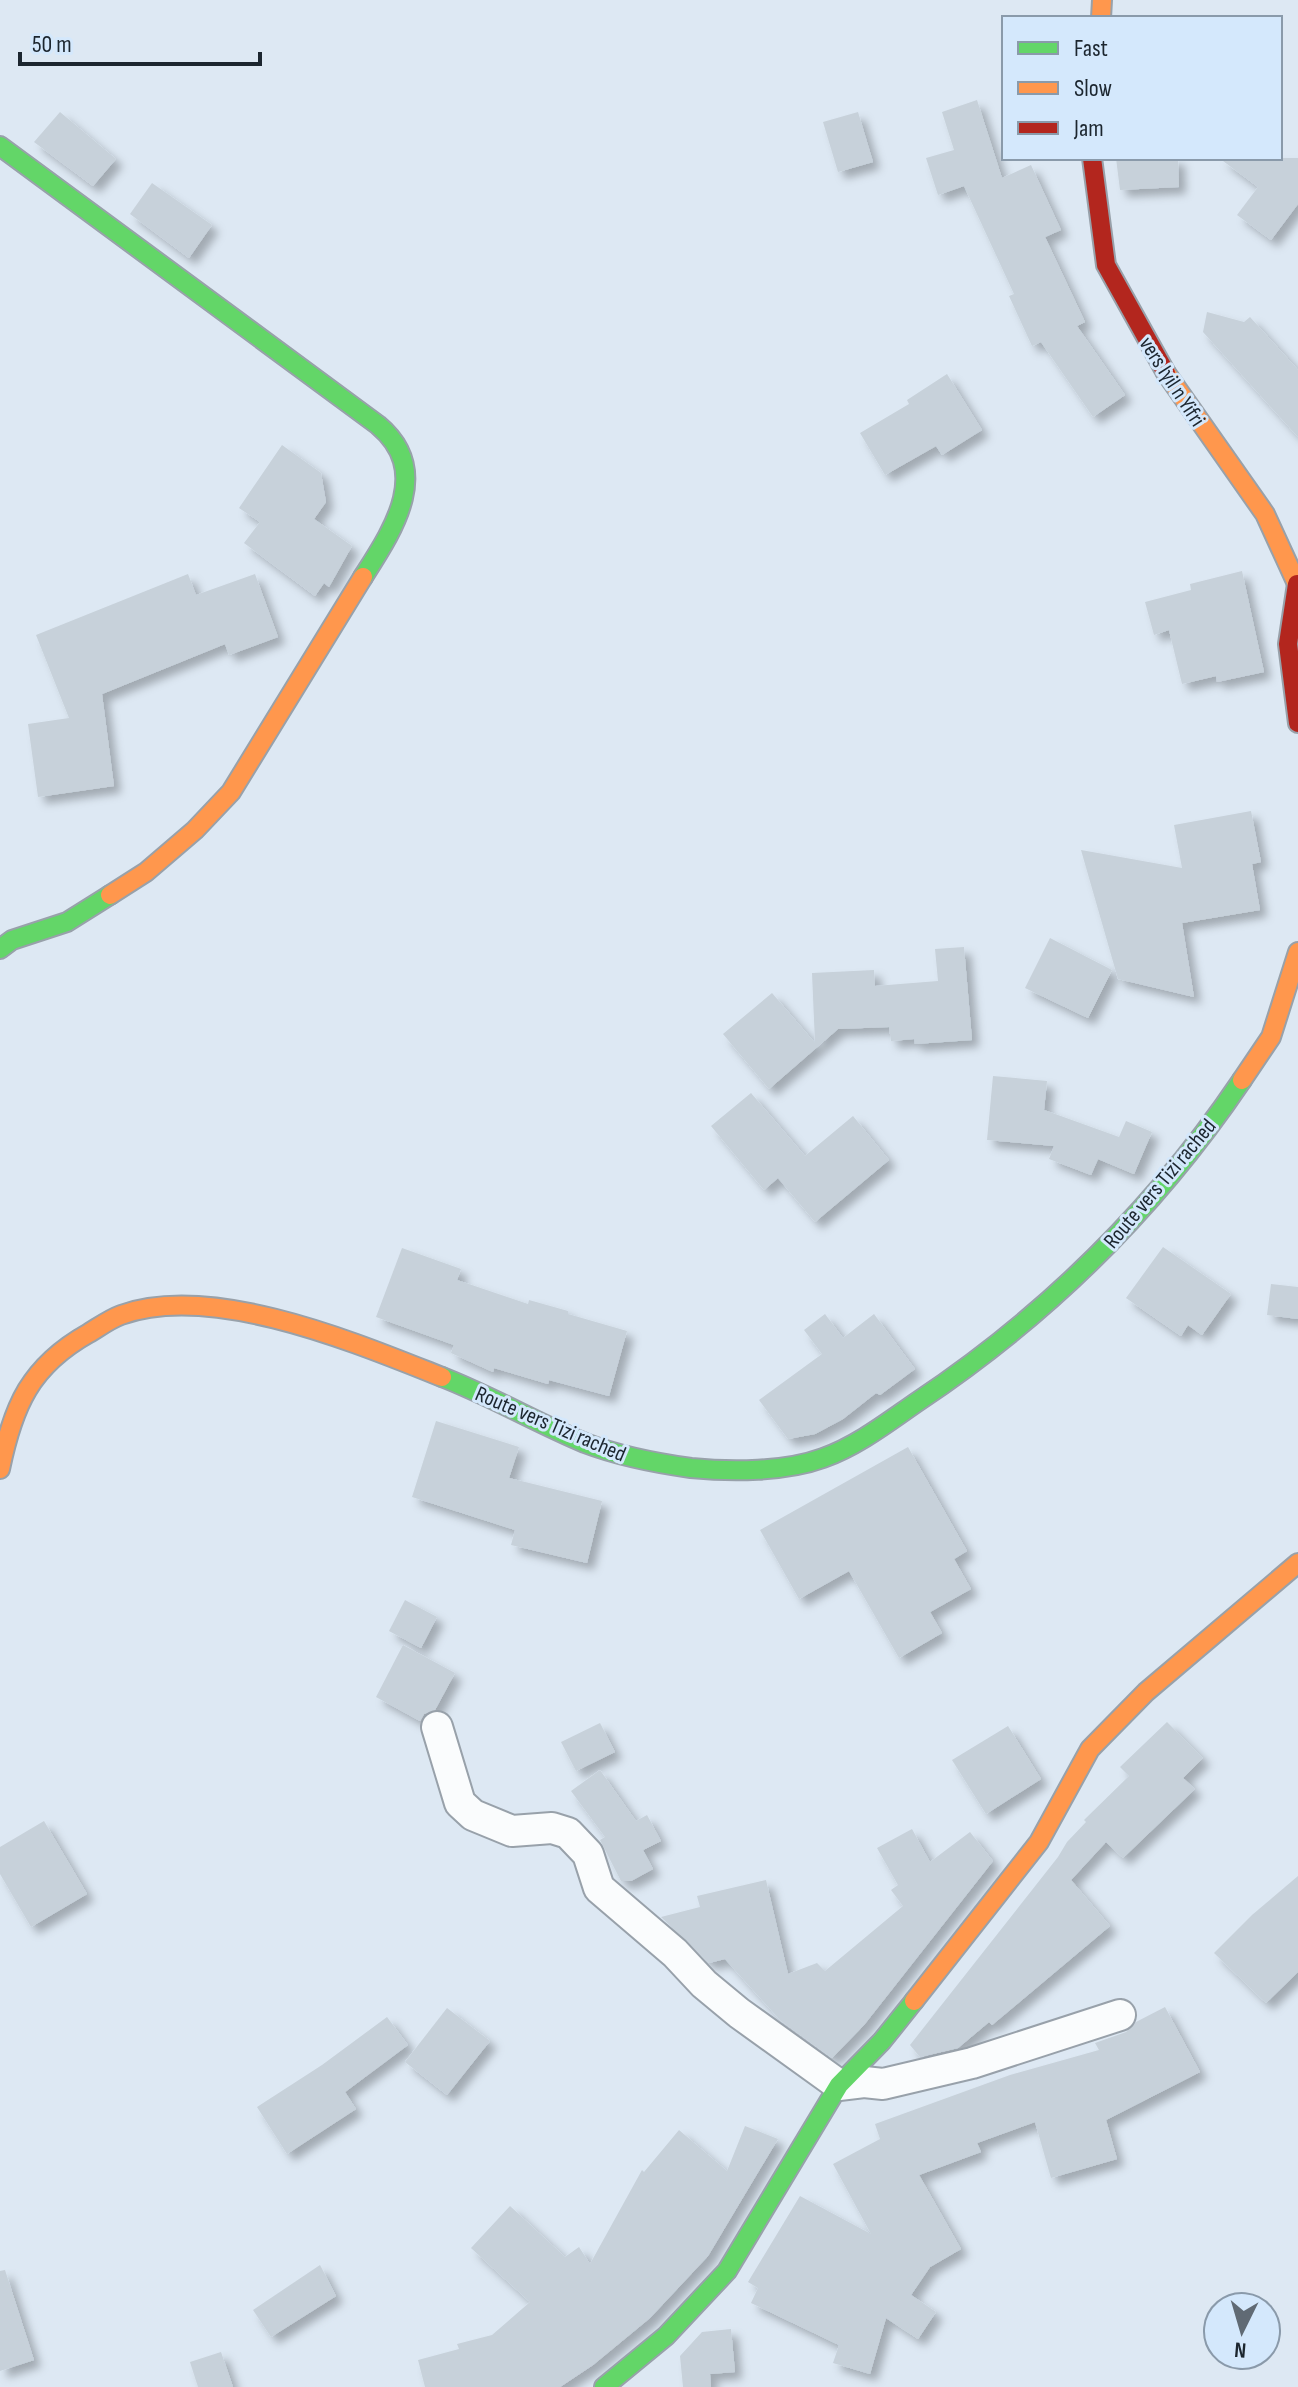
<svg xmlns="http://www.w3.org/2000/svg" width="1298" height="2387" font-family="'Sofia Sans Condensed',sans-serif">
	<defs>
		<filter id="shadow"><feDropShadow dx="7" dy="7" stdDeviation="4" flood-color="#0004"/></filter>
	</defs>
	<rect width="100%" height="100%" fill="#dde8f3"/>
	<g fill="#c7d1da" filter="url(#shadow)">
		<path d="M 977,100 L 1002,178 L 1031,165 L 1061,230 L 1045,237 L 1085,322 L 1077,326 L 1125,395 L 1093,417 L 1041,342 L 1032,346 L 1009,296 L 1014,294 L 964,186 L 938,195 L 926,158 L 954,150 L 942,112 Z"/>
		<path d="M 60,112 L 116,159 L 93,186 L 34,142 Z"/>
		<path d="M 858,112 L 873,162 L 838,172 L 823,122 Z"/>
		<path d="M 1116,158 L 1178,158 L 1179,187 L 1120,190 Z"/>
		<path d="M 1219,158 L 1298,158 L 1298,204 L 1271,240 L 1237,215 L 1258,187 Z"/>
		<path d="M 152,183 L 212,225 L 189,258 L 130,214 Z"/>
		<path d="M 1207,312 L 1244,322 L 1250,317 L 1298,370 L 1298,437 L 1203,332 Z"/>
		<path d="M 947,374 L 982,430 L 942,455 L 936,446 L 885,475 L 860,433 L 909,404 L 907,400 Z"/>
		<path d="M 282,445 L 321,473 L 326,502 L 314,519 L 352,546 L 329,587 L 324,583 L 315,596 L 244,543 L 260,522 L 239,508 Z"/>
		<path d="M 1242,571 L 1264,672 L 1217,682 L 1216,676 L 1182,684 L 1169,630 L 1154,635 L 1145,602 L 1191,590 L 1190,584 Z"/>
		<path d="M 188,574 L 196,595 L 255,574 L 278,637 L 229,655 L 225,644 L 102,694 L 114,786 L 38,797 L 28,724 L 69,718 L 36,635 Z"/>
		<path d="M 1251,811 L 1261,862 L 1252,864 L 1260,910 L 1182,923 L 1194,997 L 1118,979 L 1081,850 L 1182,868 L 1174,825 Z"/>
		<path d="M 1050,938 L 1112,970 L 1088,1018 L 1025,988 Z"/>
		<path d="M 964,947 L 972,1040 L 915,1044 L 914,1039 L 891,1041 L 889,1027 L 838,1029 L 769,1089 L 723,1034 L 772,993 L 815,1043 L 812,973 L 874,970 L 875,986 L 938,981 L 935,949 Z"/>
		<path d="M 993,1076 L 1047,1081 L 1044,1110 L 1119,1137 L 1126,1121 L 1152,1132 L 1134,1174 L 1098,1159 L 1091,1175 L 1049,1159 L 1054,1146 L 987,1140 Z"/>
		<path d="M 751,1093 L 805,1156 L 853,1116 L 889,1160 L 815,1222 L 778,1178 L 764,1190 L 711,1126 Z"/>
		<path d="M 1163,1247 L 1231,1294 L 1202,1335 L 1188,1325 L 1181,1336 L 1126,1298 Z"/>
		<path d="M 402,1248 L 461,1269 L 457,1280 L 528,1304 L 529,1300 L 568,1311 L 568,1314 L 627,1331 L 609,1396 L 549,1380 L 548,1384 L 494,1368 L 493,1372 L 451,1353 L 454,1345 L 376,1317 Z"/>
		<path d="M 1271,1284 L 1298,1287 L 1298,1319 L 1267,1315 Z"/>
		<path d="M 825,1314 L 843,1338 L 874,1314 L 915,1369 L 880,1395 L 876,1393 L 843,1419 L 815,1434 L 788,1439 L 759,1400 L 822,1354 L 804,1330 Z"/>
		<path d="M 436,1421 L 519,1447 L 509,1478 L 602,1501 L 587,1563 L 511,1545 L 515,1530 L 412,1497 Z"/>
		<path d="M 908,1447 L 967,1551 L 954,1559 L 971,1589 L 930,1612 L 942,1633 L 899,1658 L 849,1571 L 799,1599 L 760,1530 Z"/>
		<path d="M 405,1600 L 437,1617 L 421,1648 L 389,1631 Z"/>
		<path d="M 403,1645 L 455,1673 L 435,1710 L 424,1714 L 420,1721 L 376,1697 Z"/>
		<path d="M 1167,1722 L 1203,1758 L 1183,1778 L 1195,1789 L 1123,1858 L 1106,1842 L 1071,1880 L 1110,1926 L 992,2025 L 989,2022 L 958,2048 L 920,2057 L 910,2045 L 1058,1857 L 1067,1842 L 1086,1822 L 1084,1820 L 1129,1776 L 1120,1767 Z"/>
		<path d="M 600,1723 L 615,1752 L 576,1771 L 561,1742 Z"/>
		<path d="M 1008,1726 L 1041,1779 L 986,1814 L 952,1760 Z"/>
		<path d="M 600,1770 L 636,1821 L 647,1815 L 661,1841 L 643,1850 L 653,1869 L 631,1881 L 621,1881 L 600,1840 L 605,1837 L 571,1791 Z"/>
		<path d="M 44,1821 L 87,1894 L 31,1927 L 0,1874 L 0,1847 Z"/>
		<path d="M 912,1829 L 930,1862 L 970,1832 L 993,1861 L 864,2025 L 832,2058 L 780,2020 L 725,1959 L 709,1963 L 661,1917 L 700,1907 L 697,1896 L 766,1880 L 788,1974 L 817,1963 L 825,1971 L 903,1906 L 891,1890 L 898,1885 L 877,1848 Z"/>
		<path d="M 1298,1876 L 1298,1972 L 1266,2003 L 1214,1953 L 1252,1915 Z"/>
		<path d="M 1165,2007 L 1200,2072 L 1106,2120 L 1117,2159 L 1051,2178 L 1035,2122 L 977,2143 L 981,2152 L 919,2175 L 961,2249 L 930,2267 L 911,2295 L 936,2312 L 918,2339 L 886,2318 L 870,2374 L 833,2363 L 839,2345 L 751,2303 L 758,2288 L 748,2282 L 800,2196 L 871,2234 L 833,2164 L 880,2139 L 875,2124 L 1010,2075 L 1099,2050 L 1095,2043 L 1126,2032 L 1136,2022 Z"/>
		<path d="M 447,2008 L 490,2041 L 447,2095 L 405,2062 Z"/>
		<path d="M 387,2017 L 408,2045 L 345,2092 L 356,2109 L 287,2154 L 257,2107 L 322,2065 Z"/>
		<path d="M 745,2126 L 778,2139 L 708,2256 L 650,2318 L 593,2365 L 560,2387 L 425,2387 L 418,2360 L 459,2349 L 457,2344 L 492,2335 L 530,2302 L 471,2248 L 510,2206 L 565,2257 L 579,2247 L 590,2264 L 642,2170 L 644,2172 L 679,2130 L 727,2171 Z"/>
		<path d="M 320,2265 L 336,2296 L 271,2337 L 253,2310 Z"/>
		<path d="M 5,2270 L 34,2360 L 0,2371 L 0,2271 Z"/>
		<path d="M 731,2329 L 735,2372 L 710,2374 L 711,2387 L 683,2387 L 680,2356 L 702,2332 Z"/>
		<path d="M 221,2352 L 233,2387 L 198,2387 L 190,2362 Z"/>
	</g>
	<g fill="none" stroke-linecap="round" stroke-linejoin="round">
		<defs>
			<path id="street" d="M 437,1727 L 460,1803 L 473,1815 L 512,1831 L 552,1828 L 568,1833 L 588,1854 L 599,1888 L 675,1953 L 704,1984 L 739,2013 L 839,2085 L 864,2082 L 883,2084 L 972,2063 L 1120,2015"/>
			<g id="fast">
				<path d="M 0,146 L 378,425 C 433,471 393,530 363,577"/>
				<path d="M 0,949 L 12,940 L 67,922 L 110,895"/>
				<path d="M 442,1377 C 491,1396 537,1423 585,1443 C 619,1456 655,1463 691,1468 C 731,1472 785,1472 823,1458 C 857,1446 888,1422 917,1402 C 1046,1316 1155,1209 1242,1080"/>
				<path d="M 604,2387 L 666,2336 L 727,2271 L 839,2085 L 882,2041 L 914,2001"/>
			</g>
			<g id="slow">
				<path d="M 1101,18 L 1102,0"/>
				<path d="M 1166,373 L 1265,514 L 1298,586"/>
				<path d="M 110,895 L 146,872 L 195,830 L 231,792 L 363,577"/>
				<path d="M 1242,1080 L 1271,1037 L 1298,952"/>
				<path d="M 0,1469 C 13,1406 30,1366 89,1333 C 99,1327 110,1319 121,1315 C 212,1282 356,1343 442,1377"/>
				<path d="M 914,2001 L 1039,1842 L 1090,1749 L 1146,1692 L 1298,1563"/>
			</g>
			<g id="jam">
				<path d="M 1092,158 L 1106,265 L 1166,373"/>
				<path d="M 1297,584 L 1288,644 L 1298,723"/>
			</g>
		</defs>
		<use href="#street" stroke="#98a1aa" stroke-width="34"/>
		<use href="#fast" stroke="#98a1aa" stroke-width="22"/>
		<use href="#slow" stroke="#98a1aa" stroke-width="22"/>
		<use href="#jam" stroke="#98a1aa" stroke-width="22"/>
		<use href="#street" stroke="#fafcfd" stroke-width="30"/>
		<use href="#fast" stroke="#63d668" stroke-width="18"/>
		<use href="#slow" stroke="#ff974d" stroke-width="18"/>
		<use href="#jam" stroke="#b3261e" stroke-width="18"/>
	</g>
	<g text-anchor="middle" stroke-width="6" stroke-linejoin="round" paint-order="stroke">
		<g font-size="22" fill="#1c262f" stroke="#d4e8fc">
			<text transform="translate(1173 381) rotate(57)" y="8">vers Iγil n Yifri</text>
			<text transform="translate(1159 1183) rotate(-50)" y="8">Route vers Tizi rached</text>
			<text transform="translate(551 1423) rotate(23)" y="8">Route vers Tizi rached</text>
		</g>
	</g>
	<rect x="1002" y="16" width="280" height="144" fill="#d4e8fc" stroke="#8a9aaa" stroke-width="2"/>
	<rect x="1018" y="42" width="40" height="12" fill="#63d668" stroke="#8a9aaa" stroke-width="2"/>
	<text x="1074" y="56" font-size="24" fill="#1c262f">Fast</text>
	<rect x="1018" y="82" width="40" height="12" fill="#ff974d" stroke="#8a9aaa" stroke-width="2"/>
	<text x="1074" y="96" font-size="24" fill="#1c262f">Slow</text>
	<rect x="1018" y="122" width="40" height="12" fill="#b3261e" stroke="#8a9aaa" stroke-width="2"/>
	<text x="1074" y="136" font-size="24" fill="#1c262f">Jam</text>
	<g transform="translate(1242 2331) rotate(185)"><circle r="38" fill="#d4e8fc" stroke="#8a9aaa" stroke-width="2"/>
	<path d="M0-6L14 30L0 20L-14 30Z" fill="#606a74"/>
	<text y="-12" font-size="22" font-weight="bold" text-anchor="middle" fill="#1c262f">N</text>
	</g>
	<path d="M20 52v12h240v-12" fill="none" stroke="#1c262f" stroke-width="4"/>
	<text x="32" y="52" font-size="24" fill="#1c262f" stroke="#d4e8fc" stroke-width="6" paint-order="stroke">50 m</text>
</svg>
